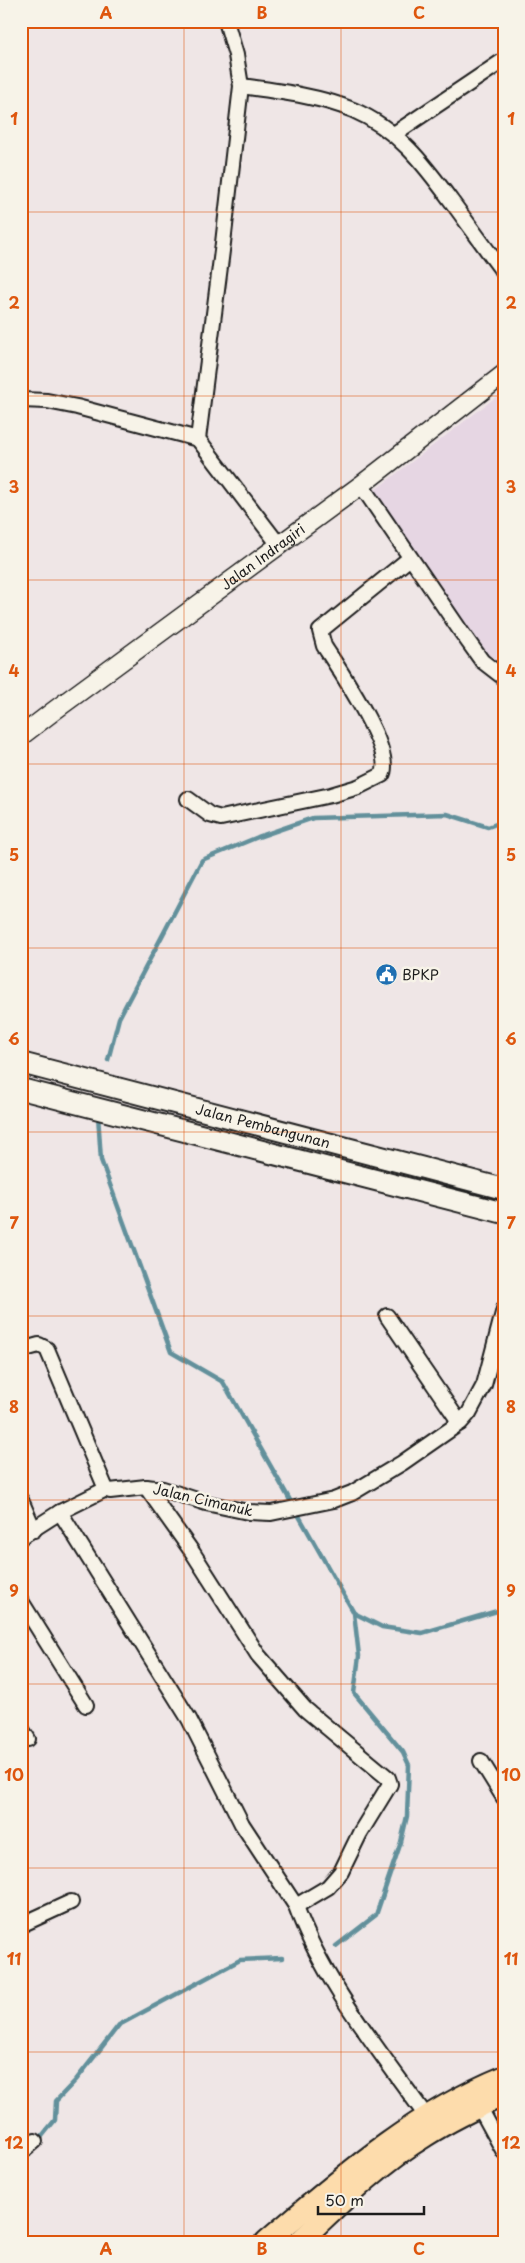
<svg xmlns="http://www.w3.org/2000/svg" width="525" height="2263" font-family="'Playpen Sans',sans-serif">
	<rect width="100%" height="100%" fill="#efe6e6"/>
	<filter id="ink" filterUnits="userSpaceOnUse"><feTurbulence type="fractalNoise" baseFrequency=".02" numOctaves="2"/><feDisplacementMap in="SourceGraphic" scale="10" xChannelSelector="R" yChannelSelector="G"/><feConvolveMatrix kernelMatrix="1 2 1 2 8 2 1 2 1" color-interpolation-filters="sRGB"/></filter>
	<g filter="url(#ink)">
		<path fill="#e6d6e3" d="M 504,391 L 504,678 L 499,678 L 371,493 Z"/>
		<g fill="none" stroke-linecap="round" stroke-linejoin="round">
			<g stroke="#62909b" stroke-width="4.5">
				<path d="M 108,1060 L 119,1018 L 202,860 L 258,837 L 313,818 L 447,814 L 488,827 L 504,821"/>
				<path d="M 98,1115 L 101,1160 L 171,1352 L 223,1382 L 354,1613 L 382,1627 L 422,1633 L 504,1609"/>
				<path d="M 336,1946 L 376,1915 L 401,1842 L 407,1816 L 409,1765 L 403,1752 L 354,1693 L 359,1656 L 354,1613"/>
				<path d="M 38,2141 L 55,2120 L 56,2101 L 76,2080 L 119,2025 L 240,1960 L 282,1958"/>
			</g>
			<defs>
				<g id="minor">
					<path d="M 226,21 L 236,55 L 241,86 L 223,243 L 198,439 L 279,545"/>
					<path d="M 241,86 C 277,91 320,96 353,110 C 398,129 424,164 452,202 C 469,225 486,249 504,273"/>
					<path d="M 394,134 L 504,60"/>
					<path d="M 21,400 L 47,401 L 77,407 L 198,439"/>
					<path d="M 361,485 L 462,633 L 482,661 L 504,678"/>
					<path d="M 188,799 L 210,815 L 221,818 L 331,795 L 358,787 L 382,775 C 396,752 338,668 324,646 L 320,631 L 410,558"/>
					<path d="M 387,1316 L 460,1423"/>
					<path d="M 21,1350 L 39,1345 L 47,1349 L 106,1489"/>
					<path d="M 146,1487 L 193,1553 L 258,1655 L 305,1709 L 388,1778 L 390,1784 L 360,1833 L 341,1872 L 328,1887 L 296,1906"/>
					<path d="M 21,1500 L 34,1530"/>
					<path d="M 60,1512 L 189,1719 L 242,1824 L 296,1906 C 323,1982 380,2051 426,2116"/>
					<path d="M 21,1537 L 60,1512 L 106,1489 L 110,1491 L 146,1487 L 163,1489 L 206,1503 L 248,1512 L 271,1513 L 334,1500 L 352,1493 L 402,1463 L 461,1422 L 469,1413 L 484,1385 L 504,1309"/>
					<path d="M 21,1601 L 86,1705"/>
					<path d="M 21,1728 L 28,1739"/>
					<path d="M 481,1761 L 504,1798"/>
					<path d="M 21,1925 L 71,1902"/>
					<path d="M 479,2106 L 504,2152"/>
					<path d="M 21,2153 L 35,2141"/>
				</g>
				<g id="tertiary">
					<path id="s1" d="M 21,736 L 55,710 L 361,485 L 504,374"/>
				</g>
				<g id="secondary">
					<path id="s2" d="M 21,1063 L 504,1189"/>
					<path d="M 21,1089 L 504,1213"/>
				</g>
				<g id="primary">
					<path d="M 266,2242 C 340,2179 413,2114 504,2077"/>
					<path d="M 299,2242 C 337,2206 380,2163 425,2136 C 450,2120 477,2107 504,2095"/>
				</g>
			</defs>
			<use href="#minor" stroke="#1c1c1c" stroke-width="18"/>
			<use href="#tertiary" stroke="#1c1c1c" stroke-width="21"/>
			<use href="#secondary" stroke="#1c1c1c" stroke-width="24"/>
			<use href="#primary" stroke="#1c1c1c" stroke-width="25"/>
			<use href="#minor" stroke="#f7f3e8" stroke-width="14"/>
			<use href="#tertiary" stroke="#f7f3e8" stroke-width="18"/>
			<use href="#secondary" stroke="#f7f3e8" stroke-width="20"/>
			<use href="#primary" stroke="#fddcac" stroke-width="21"/>
		</g>
	</g>
	<path fill="none" stroke="#de560d" stroke-width="1" stroke-opacity="0.55" d="M 184,21 L 184,2242M 341,21 L 341,2242M 21,212 L 504,212M 21,396 L 504,396M 21,580 L 504,580M 21,764 L 504,764M 21,948 L 504,948M 21,1132 L 504,1132M 21,1316 L 504,1316M 21,1500 L 504,1500M 21,1684 L 504,1684M 21,1868 L 504,1868M 21,2052 L 504,2052"/>
	<defs>
		<symbol id="civic-disc" viewBox="-11 -11 22 22"><circle r="9.5" fill="#1f6fb2" stroke="#f7f3e8"/><path d="M-.6-6.5H3V-4.5H.6V-3L4-1V1h2V6H-6V1h2V-1L-.6-3ZM-1.2 2.5V6h2.4V2.5Z" fill="#fff"/></symbol>
	</defs>
	<g fill-rule="evenodd">
		<use href="#civic-disc" x="374" y="962" width="25" height="25"/>
	</g>
	<g text-anchor="middle" stroke-width="5" stroke-linejoin="round" paint-order="stroke">
		<g font-size="14" fill="#1c1c1c" stroke="#f7f3e8">
			<text dy="5" stroke="none"><textPath href="#s1" startOffset="301">Jalan Indragiri</textPath></text>
			<text dy="5" stroke="none"><textPath href="#s2" startOffset="250">Jalan Pembangunan</textPath></text>
			<text transform="translate(203 1500) rotate(13)" y="5">Jalan Cimanuk</text>
		</g>
		<g font-size="14" fill="#1c1c1c" stroke="#f7f3e8" text-anchor="start">
			<text x="402" y="980">BPKP</text>
		</g>
	</g>
	<rect width="525" height="2263" fill="none" stroke="#f7f3e8" stroke-width="55"/>
	<path d="M318 2206v8h106v-8" fill="none" stroke="#1c1c1c" stroke-width="2.5"/>
	<text x="325" y="2206" font-size="15" fill="#1c1c1c" stroke="#f7f3e8" stroke-width="4" paint-order="stroke">50 m</text>
	<rect x="28" y="28" width="470" height="2208" fill="none" stroke="#de560d" stroke-width="2"/>
	<g font-size="16" text-anchor="middle" font-weight="bold" fill="#de560d">
		<text x="106" y="19">A</text>
		<text x="262" y="19">B</text>
		<text x="419" y="19">C</text>
		<text x="14" y="125">1</text>
		<text x="511" y="125">1</text>
		<text x="14" y="309">2</text>
		<text x="511" y="309">2</text>
		<text x="14" y="493">3</text>
		<text x="511" y="493">3</text>
		<text x="14" y="677">4</text>
		<text x="511" y="677">4</text>
		<text x="14" y="861">5</text>
		<text x="511" y="861">5</text>
		<text x="14" y="1045">6</text>
		<text x="511" y="1045">6</text>
		<text x="14" y="1229">7</text>
		<text x="511" y="1229">7</text>
		<text x="14" y="1413">8</text>
		<text x="511" y="1413">8</text>
		<text x="14" y="1597">9</text>
		<text x="511" y="1597">9</text>
		<text x="14" y="1781">10</text>
		<text x="511" y="1781">10</text>
		<text x="14" y="1965">11</text>
		<text x="511" y="1965">11</text>
		<text x="14" y="2149">12</text>
		<text x="511" y="2149">12</text>
		<text x="106" y="2255">A</text>
		<text x="262" y="2255">B</text>
		<text x="419" y="2255">C</text>
	</g>
</svg>
